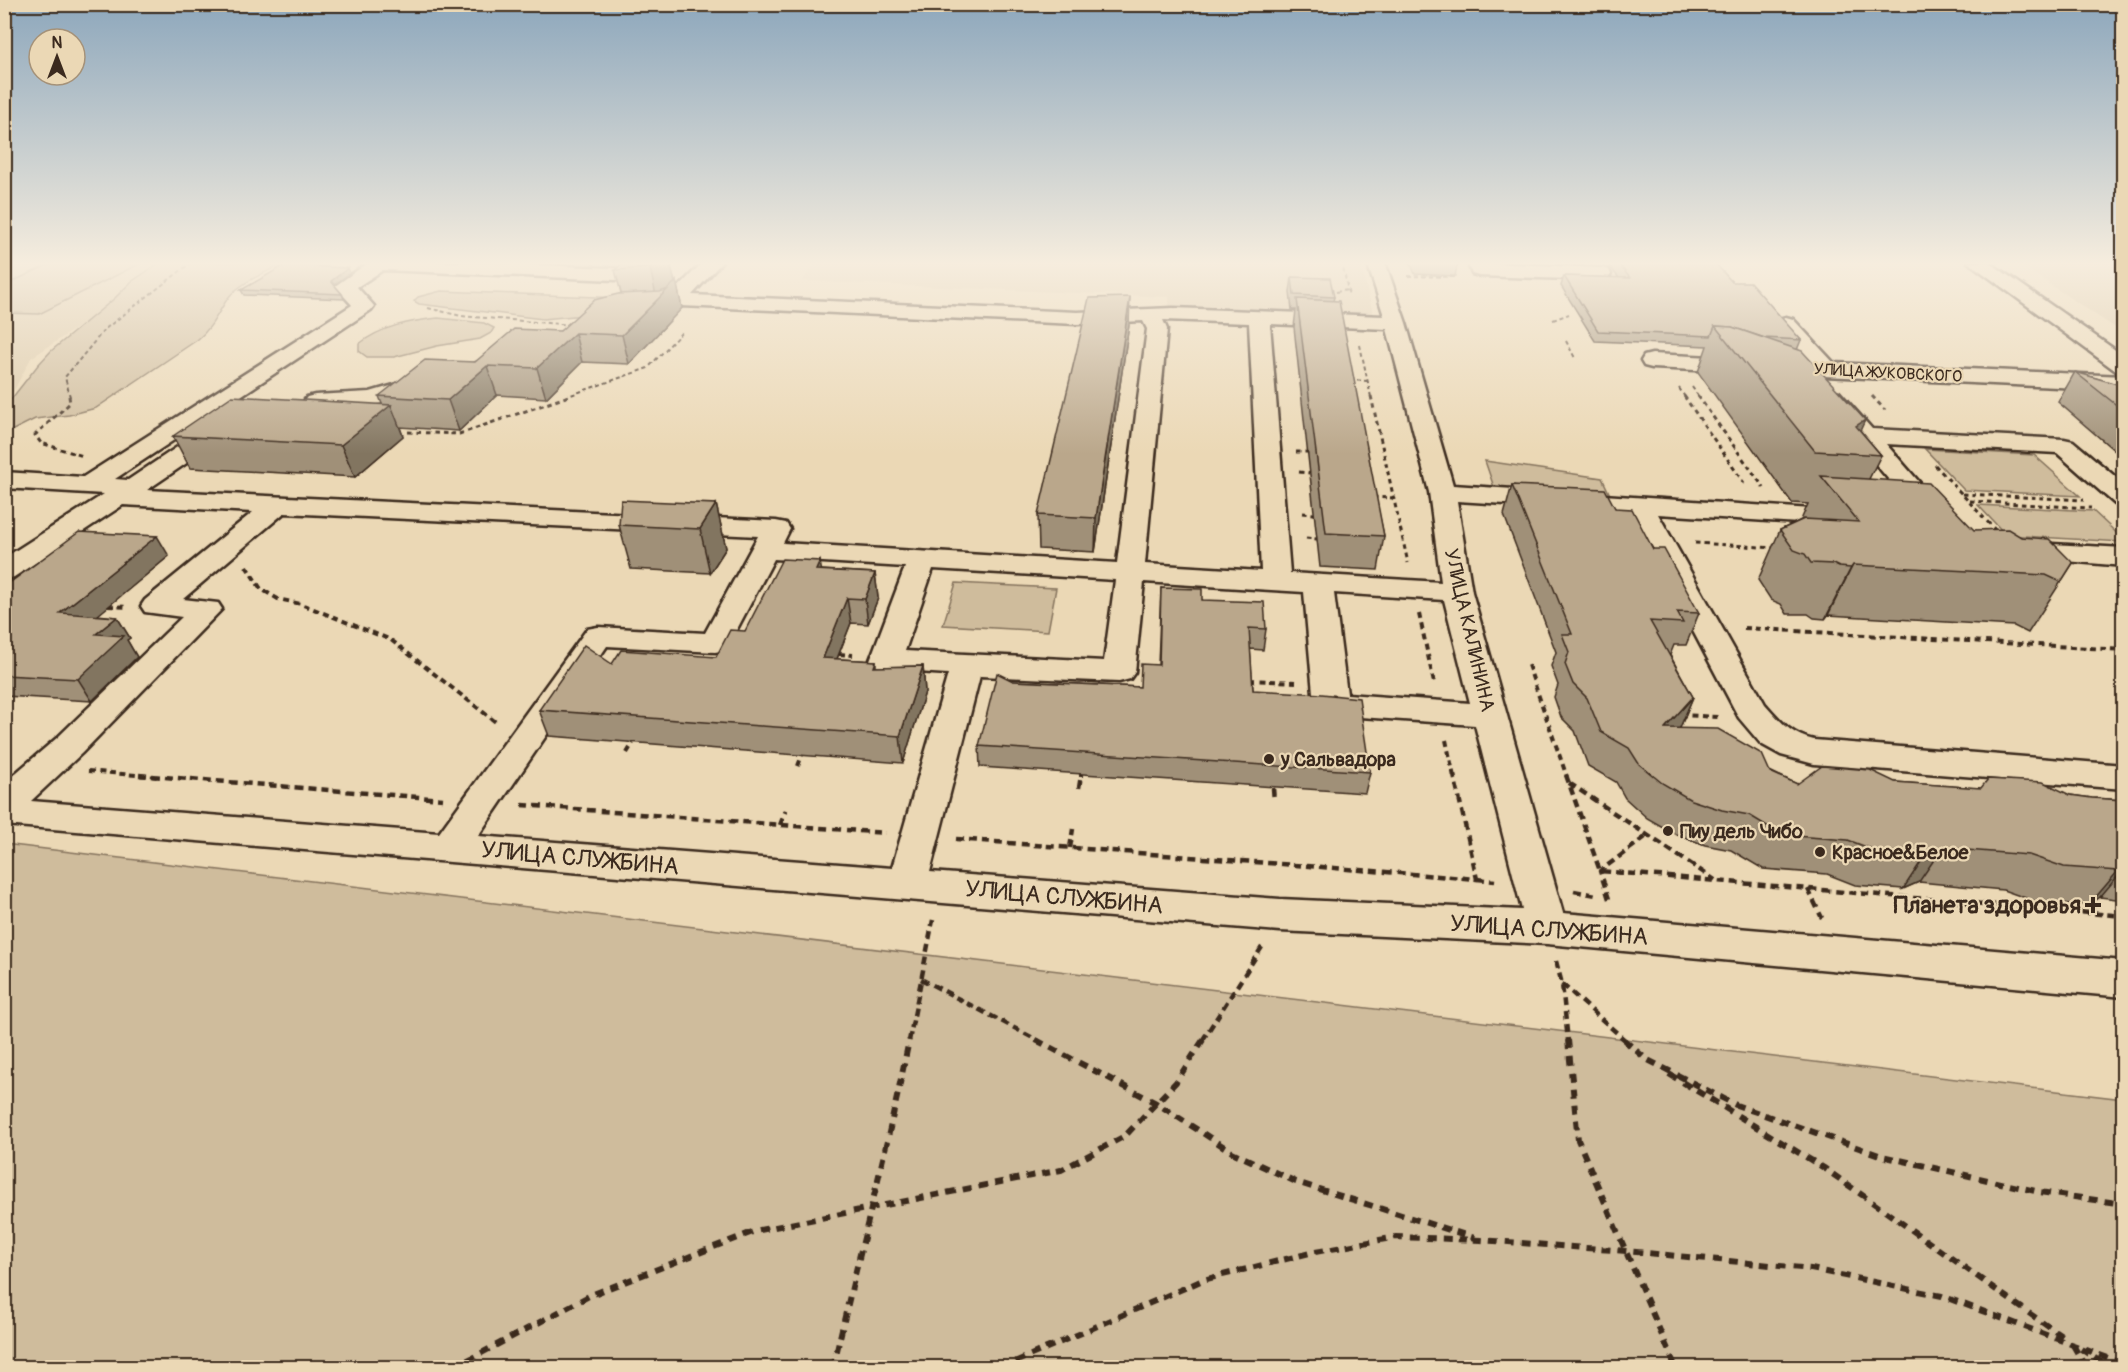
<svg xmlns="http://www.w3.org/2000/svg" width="2128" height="1372" font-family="Pangolin,sans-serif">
	<rect width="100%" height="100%" fill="#ebd8b5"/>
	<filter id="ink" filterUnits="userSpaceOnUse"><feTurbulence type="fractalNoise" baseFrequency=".0167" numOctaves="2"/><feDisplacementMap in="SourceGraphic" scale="12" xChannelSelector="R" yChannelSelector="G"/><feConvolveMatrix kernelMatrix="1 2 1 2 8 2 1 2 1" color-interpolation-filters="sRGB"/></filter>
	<g filter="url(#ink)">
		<g fill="#dcc9a8">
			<path d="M 5,262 L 177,262 L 31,358 L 5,407 Z"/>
			<path d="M 818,262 L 1360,262 L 1373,313 L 1371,316 L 1169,311 L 1169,297 L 802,281 Z"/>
			<path d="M 2016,262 L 2123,262 L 2123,333 Z"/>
		</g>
		<g fill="#cfbc9c" stroke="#85735d" stroke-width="1.5">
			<path d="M 54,262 L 143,262 L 39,314 L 5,313 L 5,285 Z"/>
			<path d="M 161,262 L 285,262 C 268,272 240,282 228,298 C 217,314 212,328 197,340 L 96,408 L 69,415 L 35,419 L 5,434 L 5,407 L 38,365 L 51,351 L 115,298 L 131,282 Z"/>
			<path d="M 457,262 L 602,262 L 579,268 Z"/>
			<path d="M 441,291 L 623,298 L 584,315 L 543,319 L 419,304 L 414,301 L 418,297 Z"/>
			<path d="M 438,318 L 484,323 L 494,328 L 491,333 L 480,339 L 437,346 L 394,357 L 367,357 L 359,351 L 359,344 C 382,326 410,321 438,318 Z"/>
			<path d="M 1925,449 L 2034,455 L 2080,496 L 1964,490 Z"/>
			<path d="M 1485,461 L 1602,478 L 1612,499 L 1496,493 Z"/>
			<path d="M 1978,505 L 2093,511 L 2123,539 L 2123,542 L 2006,535 Z"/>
			<path d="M 956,583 L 1056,588 L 1048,631 L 943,625 Z"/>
			<path d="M 4,844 L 2123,1099 L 2123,1367 L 5,1367 Z"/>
		</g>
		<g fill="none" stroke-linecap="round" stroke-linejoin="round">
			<defs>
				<g id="minor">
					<path d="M 369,262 L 464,262 L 662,270 L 669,272 L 671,276 L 669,280 L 662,282 L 383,270 L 357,287 L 374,306 L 371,310 L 115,479 L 128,480 L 210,425 L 219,423 L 228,425 L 231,430 L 228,435 L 147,490 L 776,521 L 786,523 L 790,529 L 783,543 L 1117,563 L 1147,329 L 1143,321 L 1077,324 L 681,306 C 673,314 669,318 658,315 L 655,311 L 703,262 L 722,262 L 692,295 L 1077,312 L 1173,308 L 1384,316 L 1367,262 L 1385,262 L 1406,323 L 1453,485 L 1857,512 L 1861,518 L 1857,524 L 1847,526 L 1658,514 L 1765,704 C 1780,721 1791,735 1814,740 L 2124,765 L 2124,789 L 1814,764 L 1781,755 L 1761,744 L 1739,718 L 1630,512 L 1457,501 L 1472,592 L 1563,913 L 2124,961 L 2124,997 L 1547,944 L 1280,931 L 4,825 L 4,783 L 58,737 L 182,617 L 145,612 L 141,606 L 145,600 L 253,512 L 123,505 L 14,577 L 4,580 L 4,558 L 104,494 L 4,488 L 4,472 L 83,477 L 352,305 L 335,286 ZM 1163,320 L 1249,323 L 1261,571 L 1145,564 L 1167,329 ZM 1270,324 L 1387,329 L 1429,492 L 1441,582 L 1290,573 ZM 284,513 L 758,536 L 705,633 L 598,627 L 587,629 L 439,833 L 31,801 L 82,753 L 222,609 L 218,603 L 183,599 ZM 774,559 L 905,567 L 870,660 L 875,667 L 886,670 L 948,674 L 892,868 L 478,836 L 607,646 L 715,652 L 726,650 ZM 933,569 L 1115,580 L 1104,661 L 905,651 ZM 1144,582 L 1304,592 L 1314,704 L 1319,712 L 1331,715 L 1475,725 L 1522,910 L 1280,899 L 930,872 L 980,676 L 1119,682 L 1130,679 L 1135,672 ZM 1334,593 L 1444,600 L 1470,703 L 1347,694 Z"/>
					<path d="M 1467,262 L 1602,268 L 1609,270 L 1611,274 L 1609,278 L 1602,280 L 1479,276 L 1472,274 Z"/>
					<path d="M 1968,262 L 1989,262 L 2124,356 L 2124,372 L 2116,371 Z"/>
					<path d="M 1786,317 L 1793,319 L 1834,363 L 2124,376 L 2124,390 L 1652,368 L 1644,366 L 1641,361 L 1644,356 L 1652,354 L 1810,362 L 1776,323 L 1779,319 Z"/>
					<path d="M 422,377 L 430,379 L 433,384 L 430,389 C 393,403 347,417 307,407 L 303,402 L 307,397 L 315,395 L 370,392 Z"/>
					<path d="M 1831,390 L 1839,392 L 1872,429 L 2064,439 L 2073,441 L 2124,484 L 2124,506 L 2115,504 L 2057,453 L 1886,444 L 1947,514 L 1943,520 L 1933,522 L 1923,520 L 1823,402 L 1820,397 L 1823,392 Z"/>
					<path d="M 2018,542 L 2124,548 L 2124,566 L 2008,556 L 2004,550 L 2008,544 Z"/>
				</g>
			</defs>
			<use href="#minor" stroke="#3b2a1e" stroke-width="5"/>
			<g stroke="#3b2a1e" stroke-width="2" stroke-dasharray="4 3" stroke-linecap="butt">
				<path d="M 1342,262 L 1349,296"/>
				<path d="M 1408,276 L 1454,277"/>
				<path d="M 1329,293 L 1348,290"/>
				<path d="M 428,308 L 461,316 L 573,325"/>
				<path d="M 1553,320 L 1569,314"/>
				<path d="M 1566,341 L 1575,358"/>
				<path d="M 1360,345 L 1371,397"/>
				<path d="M 1350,380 L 1368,381"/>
				<path d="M 1692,387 L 1699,397"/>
				<path d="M 1679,388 L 1685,397"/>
				<path d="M 70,397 L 65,377 L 105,329 L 192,262"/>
				<path d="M 565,397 L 648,368 L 683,331"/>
			</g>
			<g stroke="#3b2a1e" stroke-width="3" stroke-dasharray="4.5 4" stroke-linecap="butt">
				<path d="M 69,396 L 70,403 L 35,435 L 41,443 L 83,456"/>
				<path d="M 1371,396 L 1408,563"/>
				<path d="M 1684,396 L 1746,486"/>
				<path d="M 1698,396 L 1764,488"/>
				<path d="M 1872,396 L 1885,410"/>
				<path d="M 408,432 L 459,434 L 569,396"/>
				<path d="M 1296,452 L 1308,452"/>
				<path d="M 1935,465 L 1997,532"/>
				<path d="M 1299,472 L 1310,473"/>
				<path d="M 1963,494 L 2084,500"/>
				<path d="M 1373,497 L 1393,498"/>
				<path d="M 1970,501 L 2091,508"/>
				<path d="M 1303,513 L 1314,514"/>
				<path d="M 1306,538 L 1317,539"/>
				<path d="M 1695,543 L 1777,548"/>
			</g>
			<g stroke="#3b2a1e" stroke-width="4" stroke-dasharray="6 4.5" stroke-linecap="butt">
				<path d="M 246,566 L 261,589 L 278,599 L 301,604 L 391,640 L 497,723"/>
				<path d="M 108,606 L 128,607"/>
				<path d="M 1419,614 L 1434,683"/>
				<path d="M 1744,628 L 2124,650"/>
				<path d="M 839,654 L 853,655"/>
				<path d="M 1528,665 L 1567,777"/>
				<path d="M 1249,680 L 1296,682"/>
				<path d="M 1680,715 L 1718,717"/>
				<path d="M 1446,740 L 1454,777"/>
				<path d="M 627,753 L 633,743"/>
				<path d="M 798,766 L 802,755"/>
				<path d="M 88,771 L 158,777"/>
				<path d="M 1081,777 L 1081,774"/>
			</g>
			<g stroke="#3b2a1e" stroke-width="4.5" stroke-dasharray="8 5" stroke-linecap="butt">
				<path d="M 139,775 L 443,799"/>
				<path d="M 1566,775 L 1600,871 L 2124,916"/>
				<path d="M 1569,783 L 1715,880"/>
				<path d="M 1079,788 L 1081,775"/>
				<path d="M 1273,788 L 1274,801"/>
				<path d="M 522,805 L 885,833"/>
				<path d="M 780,825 L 786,810"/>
				<path d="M 956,839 L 1477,879 L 1454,775"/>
				<path d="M 1070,848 L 1073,829"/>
				<path d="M 1477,879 L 1495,881"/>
				<path d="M 1808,889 L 1822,918"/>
				<path d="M 1574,891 L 1596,895"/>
				<path d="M 1609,899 L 1600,871 L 1648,835"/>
				<path d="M 1556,961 L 1562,984 L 1568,1041"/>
				<path d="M 921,979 L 1039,1041"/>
				<path d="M 1562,984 L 1626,1041"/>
				<path d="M 909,1041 L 933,920"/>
				<path d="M 1202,1041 L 1262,947"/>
			</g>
			<g stroke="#3b2a1e" stroke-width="6" stroke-dasharray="9 7" stroke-linecap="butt">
				<path d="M 1036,1040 L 1156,1103 L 1232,1152 L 1296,1182 L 1475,1238"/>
				<path d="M 1568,1040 L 1578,1140 L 1676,1368"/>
				<path d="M 1624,1040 L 1646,1059 L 1736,1105 L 1882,1156 L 2040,1192 L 2124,1204"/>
				<path d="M 1669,1074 L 1824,1168 L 2067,1340"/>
				<path d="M 2073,1345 L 2086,1368"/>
				<path d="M 2081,1349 L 2110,1368"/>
				<path d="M 453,1368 L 591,1295 L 755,1231 L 1061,1170 L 1125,1136 L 1176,1082 L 1203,1040"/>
				<path d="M 833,1368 C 858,1258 887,1150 909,1040"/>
				<path d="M 1001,1368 L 1203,1280 L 1310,1253 L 1396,1237 L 1481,1240 L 1626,1251 L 1811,1269 L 1942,1296 L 2124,1364"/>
			</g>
			<use href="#minor" fill="#ebd8b5" fill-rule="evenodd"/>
		</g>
		<g fill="#a09078" stroke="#3b2a1e" stroke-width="1.5">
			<path d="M 624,262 L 670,262 L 675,283 L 676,281 L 682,308 L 629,364 L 582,362 L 546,398 L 497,395 L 459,431 L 400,427 L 403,436 L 355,477 L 190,468 L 173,436 L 382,404 L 379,396 L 560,331 L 621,293 L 615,270 Z"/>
			<path d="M 1410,262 L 1458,262 L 1455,276 L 1415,274 Z"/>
			<path d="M 1606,262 L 1714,262 L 1732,282 L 1801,340 L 1797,350 L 1865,420 L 1860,430 L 1881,455 L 1869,479 L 1974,530 L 2021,537 L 2073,563 L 2028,633 L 2014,626 L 1828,615 L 1825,619 L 1814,618 L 1808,614 L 1787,614 L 1781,604 L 1771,600 L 1758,580 L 1780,530 L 1801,520 L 1808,504 L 1792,503 L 1698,372 L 1707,346 L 1595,341 L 1561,286 L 1564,276 L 1619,278 Z"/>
			<path d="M 350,273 L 334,285 L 342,294 L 344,299 L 244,295 L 241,290 Z"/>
			<path d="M 1292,277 L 1334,297 L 1333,301 L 1384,536 L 1378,570 L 1320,567 L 1294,327 L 1296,310 L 1292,310 L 1290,292 Z"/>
			<path d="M 1129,325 L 1095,552 L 1039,549 L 1038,515 Z"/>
			<path d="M 2075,372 L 2124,386 L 2124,464 L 2121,462 L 2123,458 L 2058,402 Z"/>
			<path d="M 1512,485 L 1615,508 L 1653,549 L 1699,613 L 1686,645 L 1674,645 L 1670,655 L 1693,697 L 1680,728 L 1797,784 L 1895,782 L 2070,795 L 2092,798 L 2124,800 L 2124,900 L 2100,897 L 2089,905 L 2037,902 L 2003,890 L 1919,882 L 1903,889 L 1855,885 L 1827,874 L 1763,869 L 1731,850 L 1705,845 L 1675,834 L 1647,818 L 1625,798 L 1616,782 L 1588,766 L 1575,731 L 1561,717 L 1554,697 L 1558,685 L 1551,666 L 1556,652 L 1504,515 Z"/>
			<path d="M 716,504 L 726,548 L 710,573 L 631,569 L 619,525 Z"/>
			<path d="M 169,556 L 97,615 L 117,617 L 130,638 L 127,640 L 137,657 L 92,701 L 4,696 L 4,587 Z"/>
			<path d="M 822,570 L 875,573 L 878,598 L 868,624 L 851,623 L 837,659 L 876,661 L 876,667 L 923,666 L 925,692 L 903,763 L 549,736 L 539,710 L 612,664 L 716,657 L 745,631 Z"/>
			<path d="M 1161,588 L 1202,600 L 1266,629 L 1263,650 L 1250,649 L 1253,690 L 1370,772 L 1365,793 L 980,767 L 979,746 L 1013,681 L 1140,687 L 1158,665 Z"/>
		</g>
		<g fill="#827561" stroke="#3b2a1e" stroke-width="1.5">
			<path d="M 657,262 L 670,262 L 675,283 L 676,281 L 682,308 L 629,364 L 622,335 L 657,300 L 650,268 Z"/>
			<path d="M 348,268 L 350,273 L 333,286 L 331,281 Z"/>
			<path d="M 1130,297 L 1129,325 L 1095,552 L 1096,518 Z"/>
			<path d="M 575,333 L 582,362 L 546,398 L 537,368 Z"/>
			<path d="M 487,366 L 497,395 L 459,431 L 448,400 Z"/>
			<path d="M 391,405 L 403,436 L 355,477 L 341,445 Z"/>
			<path d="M 1865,420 L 1850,453 L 1856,426 Z"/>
			<path d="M 716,504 L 726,548 L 710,573 L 700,529 Z"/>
			<path d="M 157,536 L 169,556 L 74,635 L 60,613 Z"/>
			<path d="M 820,561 L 824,586 L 816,570 Z"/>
			<path d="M 1853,565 L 1828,615 L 1825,619 L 1851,568 Z"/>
			<path d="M 875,573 L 878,598 L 868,624 L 865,599 Z"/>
			<path d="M 847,598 L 851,623 L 827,684 L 823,658 Z"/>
			<path d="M 117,617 L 130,638 L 127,640 L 137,657 L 92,701 L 78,679 L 96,634 Z"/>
			<path d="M 923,666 L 925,692 L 903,763 L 900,736 Z"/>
			<path d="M 1693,697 L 1679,730 L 1665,728 Z"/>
			<path d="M 1942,848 L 1919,882 L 1903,889 L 1926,854 Z"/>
			<path d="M 2124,867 L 2124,869 L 2100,897 L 2089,905 L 2118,871 Z"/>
		</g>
		<g fill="#baa78b" stroke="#3b2a1e" stroke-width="1.5">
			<path d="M 624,262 L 657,262 L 650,268 L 615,270 Z"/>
			<path d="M 1617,262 L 1714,262 L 1732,282 L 1750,282 L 1801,340 L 1765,338 L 1732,327 L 1715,326 L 1711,336 L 1598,331 L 1564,276 L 1630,278 Z"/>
			<path d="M 285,265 L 348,268 L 331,281 L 342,294 L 241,290 Z"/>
			<path d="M 1292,277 L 1330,278 L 1334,297 L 1294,295 Z"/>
			<path d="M 676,281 L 622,335 L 575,333 L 537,368 L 487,366 L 448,400 L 379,396 L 425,360 L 475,362 L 514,329 L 560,331 L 594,300 L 618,294 L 660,292 L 668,289 Z"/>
			<path d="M 1130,297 L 1096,518 L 1038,515 L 1089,298 Z"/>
			<path d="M 1297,299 L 1339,301 L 1384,536 L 1326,533 Z"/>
			<path d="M 1715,326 L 1732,327 L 1802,351 L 1865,420 L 1856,426 L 1881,455 L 1815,451 Z"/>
			<path d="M 2075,372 L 2124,386 L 2124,411 Z"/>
			<path d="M 232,396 L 391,405 L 341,445 L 173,436 Z"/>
			<path d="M 1821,476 L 1929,483 L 1974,530 L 2008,529 L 2021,537 L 2049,539 L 2073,563 L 2061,582 L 2046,575 L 1853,565 L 1851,568 L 1839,567 L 1833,564 L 1811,563 L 1805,554 L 1794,550 L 1780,530 L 1804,519 L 1859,522 Z"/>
			<path d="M 1512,485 L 1605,489 L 1615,508 L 1632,509 L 1653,549 L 1664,549 L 1699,613 L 1677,612 L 1683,623 L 1650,621 L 1693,697 L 1665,728 L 1718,729 L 1762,754 L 1770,772 L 1797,784 L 1822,766 L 1870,770 L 1895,782 L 1981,788 L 1988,779 L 2043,782 L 2070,795 L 2092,798 L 2124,800 L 2124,867 L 2118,871 L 2064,867 L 2029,855 L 1942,848 L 1926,854 L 1877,851 L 1848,840 L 1782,835 L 1749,815 L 1722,810 L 1691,800 L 1662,783 L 1639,764 L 1629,748 L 1601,732 L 1587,698 L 1573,684 L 1565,664 L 1569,652 L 1562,634 L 1572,634 Z"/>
			<path d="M 621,500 L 716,504 L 700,529 L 619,525 Z"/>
			<path d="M 79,532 L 157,536 L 60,613 L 117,617 L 96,634 L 124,636 L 78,679 L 4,675 L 4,587 Z"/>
			<path d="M 782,559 L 820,561 L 816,570 L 875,573 L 865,599 L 847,598 L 823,658 L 876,661 L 874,667 L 923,666 L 900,736 L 539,710 L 584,645 L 612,664 L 621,650 L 716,657 L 730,630 L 745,631 Z"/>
			<path d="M 1161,588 L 1202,589 L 1202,600 L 1264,602 L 1266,629 L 1249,628 L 1253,690 L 1322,694 L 1359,698 L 1370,772 L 979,746 L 997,673 L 1013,681 L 1140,687 L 1141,664 L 1159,665 Z"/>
		</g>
	</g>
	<linearGradient id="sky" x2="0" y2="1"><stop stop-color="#8da7bc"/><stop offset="0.58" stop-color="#f6edde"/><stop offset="1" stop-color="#f6edde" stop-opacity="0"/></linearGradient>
	<rect width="2128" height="454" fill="url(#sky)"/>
	<g fill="#3b2a1e" stroke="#ebd8b5" stroke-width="2">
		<circle cx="1269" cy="759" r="6"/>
		<circle cx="1668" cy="831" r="6"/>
		<circle cx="1820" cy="852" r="6"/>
		<path d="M2090 896h6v6h6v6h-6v6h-6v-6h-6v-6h6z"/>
	</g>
	<g text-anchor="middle" stroke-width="4.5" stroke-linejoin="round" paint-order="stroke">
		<g font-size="16" fill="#3b2a1e" stroke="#ebd8b5">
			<text transform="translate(1888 372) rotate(3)" y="6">УЛИЦА ЖУКОВСКОГО</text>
		</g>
		<g font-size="20" fill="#3b2a1e" stroke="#ebd8b5">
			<text transform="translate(1470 630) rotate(77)" y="7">УЛИЦА КАЛИНИНА</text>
		</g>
		<g font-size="20" font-weight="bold" fill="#3b2a1e" stroke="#ebd8b5" text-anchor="start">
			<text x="1281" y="766">у Сальвадора</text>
			<text x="1680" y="838">Пиу дель Чибо</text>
			<text x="1832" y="859">Красное&amp;Белое</text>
		</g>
		<g font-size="24" fill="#3b2a1e" stroke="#ebd8b5">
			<text transform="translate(580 858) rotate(5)" y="8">УЛИЦА СЛУЖБИНА</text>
			<text transform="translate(1064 897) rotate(5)" y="8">УЛИЦА СЛУЖБИНА</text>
			<text transform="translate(1549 930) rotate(4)" y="8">УЛИЦА СЛУЖБИНА</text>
		</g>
		<g font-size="24" font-weight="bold" fill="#3b2a1e" stroke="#ebd8b5" text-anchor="end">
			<text x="2081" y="913">Планета здоровья</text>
		</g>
	</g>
	<rect width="2128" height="1372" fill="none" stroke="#ebd8b5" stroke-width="24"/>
	<rect x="12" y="12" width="2104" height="1348" fill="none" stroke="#3b2a1e" stroke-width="2" filter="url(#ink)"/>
	<g transform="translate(57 57)"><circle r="28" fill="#ebd8b5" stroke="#a59279" stroke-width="1.5"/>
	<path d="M0-4.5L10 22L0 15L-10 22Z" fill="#3b2a1e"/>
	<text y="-9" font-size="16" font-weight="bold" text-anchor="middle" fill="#3b2a1e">N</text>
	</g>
</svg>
